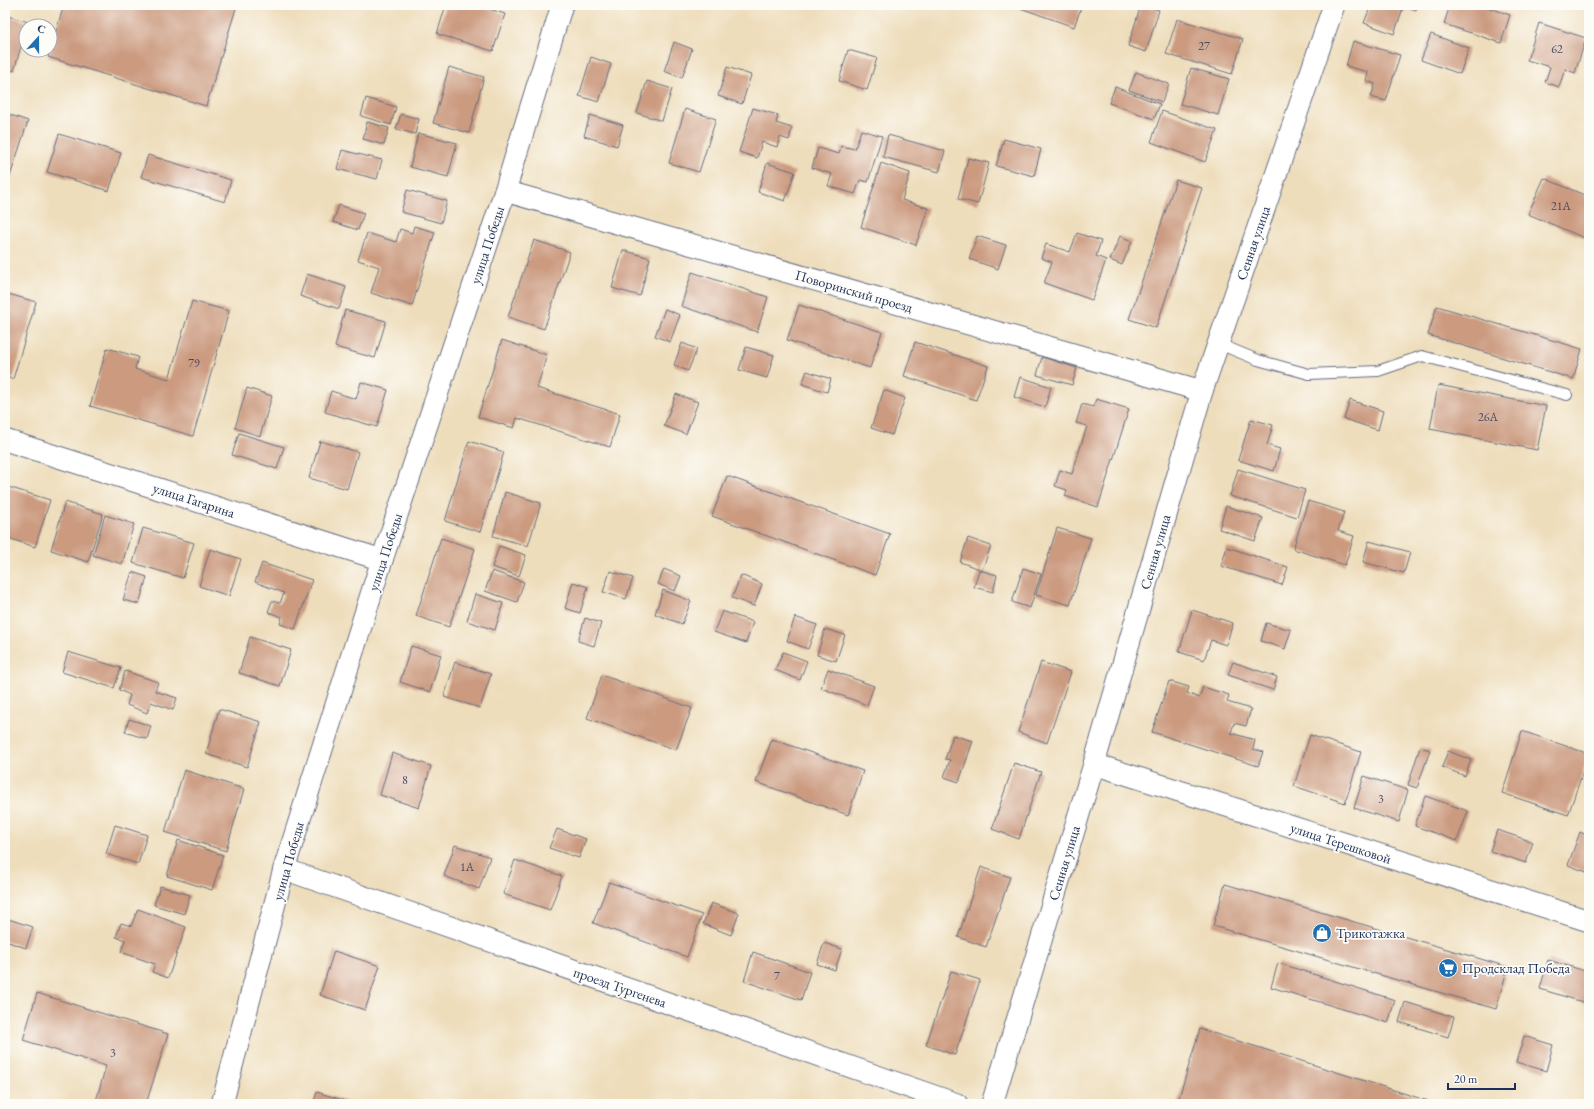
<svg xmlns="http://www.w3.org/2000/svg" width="1594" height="1109" font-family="'EB Garamond',serif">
	<rect width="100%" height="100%" fill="#fdfcf7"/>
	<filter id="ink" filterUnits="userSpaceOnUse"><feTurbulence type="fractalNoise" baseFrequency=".025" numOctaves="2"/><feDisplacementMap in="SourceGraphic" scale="8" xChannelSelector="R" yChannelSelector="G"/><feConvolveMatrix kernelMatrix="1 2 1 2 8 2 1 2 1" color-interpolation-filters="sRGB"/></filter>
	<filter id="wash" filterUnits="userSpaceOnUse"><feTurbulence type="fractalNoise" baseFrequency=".012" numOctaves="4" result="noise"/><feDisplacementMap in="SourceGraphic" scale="16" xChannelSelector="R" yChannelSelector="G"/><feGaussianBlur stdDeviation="0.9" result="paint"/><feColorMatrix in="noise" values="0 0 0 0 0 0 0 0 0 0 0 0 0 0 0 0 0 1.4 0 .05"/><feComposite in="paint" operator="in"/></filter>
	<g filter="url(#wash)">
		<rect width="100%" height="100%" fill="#edb"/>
		<g id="blocks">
			<g fill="#cb9a7f">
				<path d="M 64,5 L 237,5 L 206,106 L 48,57 Z"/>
				<path d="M 446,5 L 477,5 L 505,14 L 493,51 L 437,34 Z"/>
				<path d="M 1012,5 L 1082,5 L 1074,27 Z"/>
				<path d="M 1141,5 L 1159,10 L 1146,52 L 1128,46 Z"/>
				<path d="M 1371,5 L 1418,5 L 1416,10 L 1404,6 L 1394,34 L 1364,23 Z"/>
				<path d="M 1450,5 L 1482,5 L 1510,15 L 1501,43 L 1444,24 Z"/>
				<path d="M 8,16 L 28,22 L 14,71 L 5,68 L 5,26 Z"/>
				<path d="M 1177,19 L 1243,39 L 1232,74 L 1166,54 Z"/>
				<path d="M 1539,23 L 1586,38 L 1575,73 L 1565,69 L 1559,87 L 1545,82 L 1550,67 L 1527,60 Z"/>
				<path d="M 1431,34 L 1469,48 L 1460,74 L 1421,60 Z"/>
				<path d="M 1353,41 L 1400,55 L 1386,101 L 1371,97 L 1375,84 L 1366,81 L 1368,72 L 1346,66 Z"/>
				<path d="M 674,42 L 692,49 L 682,78 L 664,71 Z"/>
				<path d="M 848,50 L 877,58 L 867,90 L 839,81 Z"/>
				<path d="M 591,57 L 611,64 L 599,102 L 579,96 Z"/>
				<path d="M 449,67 L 484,77 L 469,133 L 433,123 Z"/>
				<path d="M 727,67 L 751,75 L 742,104 L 718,96 Z"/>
				<path d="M 1191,68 L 1229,79 L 1218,115 L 1180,104 Z"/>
				<path d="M 1136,72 L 1169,84 L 1162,102 L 1129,90 Z"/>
				<path d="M 647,81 L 672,89 L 662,121 L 637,113 Z"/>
				<path d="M 1115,87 L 1160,104 L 1154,119 L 1109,103 Z"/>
				<path d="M 366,98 L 396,107 L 391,125 L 361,116 Z"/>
				<path d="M 753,108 L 778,115 L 776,123 L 792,128 L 789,140 L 780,137 L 777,147 L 762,142 L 757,158 L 739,152 Z"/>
				<path d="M 685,109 L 716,119 L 699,172 L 669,163 Z"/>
				<path d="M 1162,111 L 1217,130 L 1205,162 L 1151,142 Z"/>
				<path d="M 5,113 L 28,121 L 5,192 Z"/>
				<path d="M 401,114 L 419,119 L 415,134 L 396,129 Z"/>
				<path d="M 590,115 L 623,125 L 617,146 L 584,136 Z"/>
				<path d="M 367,122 L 389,128 L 384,145 L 363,139 Z"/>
				<path d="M 861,130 L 882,136 L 868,182 L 860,180 L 855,194 L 828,186 L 832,174 L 812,168 L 818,148 L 839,154 L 841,146 L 855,149 Z"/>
				<path d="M 418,133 L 457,143 L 448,177 L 410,167 Z"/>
				<path d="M 59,134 L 121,153 L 109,191 L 47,172 Z"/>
				<path d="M 888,135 L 945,151 L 939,172 L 883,157 Z"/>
				<path d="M 1004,139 L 1041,149 L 1034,176 L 996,166 Z"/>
				<path d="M 342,150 L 382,160 L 377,179 L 337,169 Z"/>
				<path d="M 148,155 L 231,180 L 225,202 L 141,177 Z"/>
				<path d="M 968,158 L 989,163 L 978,204 L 958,199 Z"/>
				<path d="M 767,163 L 795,172 L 785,201 L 758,192 Z"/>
				<path d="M 881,163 L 910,173 L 902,200 L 928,208 L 916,245 L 861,227 Z"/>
				<path d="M 1544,178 L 1589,197 L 1589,240 L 1528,214 Z"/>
				<path d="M 1176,180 L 1202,188 L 1156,328 L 1129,319 Z"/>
				<path d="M 407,190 L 447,201 L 441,223 L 401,212 Z"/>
				<path d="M 339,205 L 364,213 L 358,230 L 333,222 Z"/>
				<path d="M 414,226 L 435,232 L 412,306 L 371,293 L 379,267 L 358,260 L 367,233 L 396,242 L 400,229 L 412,233 Z"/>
				<path d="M 1077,233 L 1101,241 L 1096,256 L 1106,260 L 1092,300 L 1044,283 L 1052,262 L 1041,258 L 1046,244 L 1070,252 Z"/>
				<path d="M 977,236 L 1006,245 L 998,269 L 969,259 Z"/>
				<path d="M 1120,236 L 1132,241 L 1122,265 L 1110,260 Z"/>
				<path d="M 534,240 L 570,252 L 544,329 L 508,317 Z"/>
				<path d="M 623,250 L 650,258 L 640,296 L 612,288 Z"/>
				<path d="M 692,272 L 768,297 L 757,332 L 681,306 Z"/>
				<path d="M 307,274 L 346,287 L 339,309 L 300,296 Z"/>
				<path d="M 5,293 L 36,302 L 13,379 L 5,377 Z"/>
				<path d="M 192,301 L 229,311 L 193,436 L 90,406 L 107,348 L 138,357 L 135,369 L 169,379 Z"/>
				<path d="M 799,305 L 882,332 L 870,368 L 787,340 Z"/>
				<path d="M 1437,306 L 1582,349 L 1573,379 L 1428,335 Z"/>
				<path d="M 665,309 L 680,315 L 670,342 L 655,336 Z"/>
				<path d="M 345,310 L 386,321 L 375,358 L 335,347 Z"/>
				<path d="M 502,340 L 547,355 L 537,388 L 620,414 L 610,447 L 517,418 L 514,428 L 478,417 Z"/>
				<path d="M 915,342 L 988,366 L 976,400 L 904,376 Z"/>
				<path d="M 682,343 L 697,349 L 688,371 L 674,365 Z"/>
				<path d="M 746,347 L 774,355 L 767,378 L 739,370 Z"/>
				<path d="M 1042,357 L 1077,368 L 1072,385 L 1037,375 Z"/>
				<path d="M 807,371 L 831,379 L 827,392 L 802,384 Z"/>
				<path d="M 1020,377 L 1051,387 L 1045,407 L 1014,397 Z"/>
				<path d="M 361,382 L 388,390 L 377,427 L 325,412 L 331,391 L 356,399 Z"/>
				<path d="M 1438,385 L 1546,406 L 1537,450 L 1430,429 Z"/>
				<path d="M 247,388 L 272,396 L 260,436 L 235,428 Z"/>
				<path d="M 884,390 L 905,398 L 892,435 L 871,428 Z"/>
				<path d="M 676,394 L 698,402 L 686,434 L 664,426 Z"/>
				<path d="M 1096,399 L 1129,409 L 1098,507 L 1065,496 L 1067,490 L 1055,486 L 1060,470 L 1072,474 L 1087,426 L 1076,423 L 1082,404 L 1093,407 Z"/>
				<path d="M 1350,400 L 1383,411 L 1378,430 L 1344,419 Z"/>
				<path d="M 1251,419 L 1273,425 L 1267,445 L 1280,449 L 1274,471 L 1238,460 Z"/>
				<path d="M 239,433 L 284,447 L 277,469 L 232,455 Z"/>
				<path d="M 320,441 L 358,452 L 347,489 L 309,478 Z"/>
				<path d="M 469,441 L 504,452 L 480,532 L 445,521 Z"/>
				<path d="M 1238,469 L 1305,490 L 1297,517 L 1230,496 Z"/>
				<path d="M 727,476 L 890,534 L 875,575 L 712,516 Z"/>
				<path d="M 5,486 L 50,500 L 35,547 L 5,537 Z"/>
				<path d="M 505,492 L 541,503 L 528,546 L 493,536 Z"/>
				<path d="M 1308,501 L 1344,512 L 1338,531 L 1354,536 L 1345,565 L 1293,549 Z"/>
				<path d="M 65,502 L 103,514 L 88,562 L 51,550 Z"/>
				<path d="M 1226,506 L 1263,518 L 1255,541 L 1219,529 Z"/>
				<path d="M 105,515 L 134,524 L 122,564 L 93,555 Z"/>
				<path d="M 143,528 L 194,543 L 183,578 L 133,563 Z"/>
				<path d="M 1057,528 L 1091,538 L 1070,605 L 1036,595 Z"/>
				<path d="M 441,538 L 475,549 L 449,627 L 416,616 Z"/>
				<path d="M 968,538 L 991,546 L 982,570 L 960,562 Z"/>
				<path d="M 1369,541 L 1410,552 L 1404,573 L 1363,562 Z"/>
				<path d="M 499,546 L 526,555 L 519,576 L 492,567 Z"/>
				<path d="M 1227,547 L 1288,567 L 1282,585 L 1221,566 Z"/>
				<path d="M 210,549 L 241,559 L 229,596 L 199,586 Z"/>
				<path d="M 262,563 L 312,580 L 295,629 L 280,624 L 282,617 L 268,612 L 272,601 L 280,603 L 284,593 L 255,582 Z"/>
				<path d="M 1023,568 L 1041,574 L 1030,608 L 1012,602 Z"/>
				<path d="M 664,569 L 681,576 L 675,591 L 658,584 Z"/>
				<path d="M 979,570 L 997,575 L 993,592 L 974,587 Z"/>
				<path d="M 492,571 L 524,582 L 517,602 L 485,591 Z"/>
				<path d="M 610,571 L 633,578 L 626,599 L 603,592 Z"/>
				<path d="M 132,572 L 147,577 L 139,604 L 123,600 Z"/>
				<path d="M 741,575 L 762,584 L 754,606 L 732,598 Z"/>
				<path d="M 573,582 L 588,587 L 580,613 L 565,608 Z"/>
				<path d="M 663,590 L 691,601 L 682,624 L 655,614 Z"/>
				<path d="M 475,594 L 503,603 L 495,630 L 467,621 Z"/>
				<path d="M 1192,610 L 1233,623 L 1226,645 L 1211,640 L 1204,660 L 1179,652 Z"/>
				<path d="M 722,611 L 753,622 L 746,643 L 714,632 Z"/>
				<path d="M 795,617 L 817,625 L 808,649 L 787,641 Z"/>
				<path d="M 585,618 L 601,623 L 594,646 L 578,641 Z"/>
				<path d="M 1266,623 L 1291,630 L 1285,649 L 1261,641 Z"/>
				<path d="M 825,629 L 845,635 L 836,661 L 817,655 Z"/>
				<path d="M 250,637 L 291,650 L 280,686 L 239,673 Z"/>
				<path d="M 411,646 L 441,655 L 430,692 L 400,682 Z"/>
				<path d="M 68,652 L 121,668 L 114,688 L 62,672 Z"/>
				<path d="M 783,652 L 807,661 L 800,680 L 775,670 Z"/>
				<path d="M 455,662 L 491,674 L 480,708 L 444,697 Z"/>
				<path d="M 1041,662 L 1071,672 L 1047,743 L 1018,732 Z"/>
				<path d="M 1233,662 L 1277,677 L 1273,690 L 1228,675 Z"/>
				<path d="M 828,669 L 874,686 L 867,705 L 821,688 Z"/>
				<path d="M 125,671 L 158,682 L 155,691 L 177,698 L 173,710 L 151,702 L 147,713 L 127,705 L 130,695 L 119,690 Z"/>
				<path d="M 602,675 L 692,708 L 676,750 L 587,718 Z"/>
				<path d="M 1169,681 L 1189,687 L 1187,693 L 1199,698 L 1203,687 L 1229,695 L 1227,702 L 1251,709 L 1246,726 L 1234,723 L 1231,733 L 1255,740 L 1253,749 L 1263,752 L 1258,766 L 1152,732 Z"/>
				<path d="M 219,709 L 261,722 L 247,767 L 206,754 Z"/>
				<path d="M 129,719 L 151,726 L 147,739 L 125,732 Z"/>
				<path d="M 1522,731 L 1589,754 L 1568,815 L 1502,793 Z"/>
				<path d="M 953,735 L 973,741 L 959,782 L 944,777 L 950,760 L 945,759 Z"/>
				<path d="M 1310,735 L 1361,752 L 1345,803 L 1294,786 Z"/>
				<path d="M 772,739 L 863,771 L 848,815 L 756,782 Z"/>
				<path d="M 1420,747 L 1430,750 L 1417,788 L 1408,785 Z"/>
				<path d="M 1448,751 L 1471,760 L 1465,776 L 1442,767 Z"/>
				<path d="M 392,753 L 431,766 L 419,808 L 380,795 Z"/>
				<path d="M 1014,763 L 1041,772 L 1019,839 L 992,829 Z"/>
				<path d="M 184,770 L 244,789 L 226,851 L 165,832 Z"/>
				<path d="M 1364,776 L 1408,790 L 1399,822 L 1354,808 Z"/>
				<path d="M 1425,796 L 1468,811 L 1457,841 L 1415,826 Z"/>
				<path d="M 115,825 L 147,835 L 138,864 L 106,854 Z"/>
				<path d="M 557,829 L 586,839 L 579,858 L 549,848 Z"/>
				<path d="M 1497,830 L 1533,842 L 1526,863 L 1490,851 Z"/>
				<path d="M 1580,832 L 1589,836 L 1589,873 L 1568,865 Z"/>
				<path d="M 178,840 L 223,855 L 212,890 L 167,876 Z"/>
				<path d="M 455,845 L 490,857 L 479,889 L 444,876 Z"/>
				<path d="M 515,860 L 562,876 L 550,910 L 503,894 Z"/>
				<path d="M 981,867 L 1010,877 L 986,947 L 958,937 Z"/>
				<path d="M 609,882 L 702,915 L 687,957 L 593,923 Z"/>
				<path d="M 1225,884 L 1508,967 L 1496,1009 L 1213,926 Z"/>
				<path d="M 160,886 L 190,895 L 184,914 L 154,905 Z"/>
				<path d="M 711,903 L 739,913 L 731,935 L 703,924 Z"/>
				<path d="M 138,909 L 186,927 L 168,978 L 152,972 L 155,964 L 121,952 L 125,940 L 116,937 L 121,923 L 131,926 Z"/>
				<path d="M 5,918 L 33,927 L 26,948 L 5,941 Z"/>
				<path d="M 824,943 L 842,949 L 835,970 L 817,964 Z"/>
				<path d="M 334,951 L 380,966 L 365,1010 L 320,995 Z"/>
				<path d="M 753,952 L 810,972 L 801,1000 L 744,981 Z"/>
				<path d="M 1548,960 L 1589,972 L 1589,1004 L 1540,989 Z"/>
				<path d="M 1278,963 L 1395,1000 L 1388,1023 L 1271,987 Z"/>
				<path d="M 951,971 L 980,980 L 955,1055 L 926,1045 Z"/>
				<path d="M 37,993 L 168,1034 L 146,1104 L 95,1104 L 106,1066 L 23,1040 Z"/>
				<path d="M 1405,1002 L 1454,1017 L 1448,1037 L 1399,1022 Z"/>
				<path d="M 1200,1029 L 1438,1104 L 1177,1104 Z"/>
				<path d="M 1524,1036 L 1553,1045 L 1546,1071 L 1516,1062 Z"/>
				<path d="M 317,1092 L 355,1104 L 313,1104 Z"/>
			</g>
		</g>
	</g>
	<g filter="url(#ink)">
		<use href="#blocks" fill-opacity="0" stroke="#656c7f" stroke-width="1"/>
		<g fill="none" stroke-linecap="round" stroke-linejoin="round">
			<defs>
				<path id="lane" d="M 1219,344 L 1258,360 L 1309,374 L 1378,371 L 1422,356 L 1567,395"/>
				<g id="street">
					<path d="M 505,191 L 1202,391"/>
					<path d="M 5,440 L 382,560"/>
					<path d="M 1094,764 L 1589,921"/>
					<path d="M 284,869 L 957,1104"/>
					<path d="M 222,1104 L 284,869 L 382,560 L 505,191 L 562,5"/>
					<path d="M 992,1104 L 1094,764 L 1202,391 L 1334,5"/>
				</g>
			</defs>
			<use href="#lane" stroke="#656c7f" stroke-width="12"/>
			<use href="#street" stroke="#656c7f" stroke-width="23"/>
			<use href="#lane" stroke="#fff" stroke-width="10"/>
			<use href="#street" stroke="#fff" stroke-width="21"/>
		</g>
	</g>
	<defs>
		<symbol id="shop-disc" viewBox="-11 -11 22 22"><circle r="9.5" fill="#1f6fb2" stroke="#fdfcf7"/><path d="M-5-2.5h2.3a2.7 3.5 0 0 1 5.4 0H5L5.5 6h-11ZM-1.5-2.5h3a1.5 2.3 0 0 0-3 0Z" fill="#fff"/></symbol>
		<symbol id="supermarket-disc" viewBox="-11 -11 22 22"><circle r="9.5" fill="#1f6fb2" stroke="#fdfcf7"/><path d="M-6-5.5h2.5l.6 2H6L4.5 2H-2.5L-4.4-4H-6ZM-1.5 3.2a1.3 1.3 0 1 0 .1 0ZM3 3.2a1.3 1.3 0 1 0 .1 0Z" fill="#fff"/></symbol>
	</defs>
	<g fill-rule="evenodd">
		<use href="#shop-disc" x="1311" y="922" width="22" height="22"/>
		<use href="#supermarket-disc" x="1437" y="957" width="22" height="22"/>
	</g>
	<g text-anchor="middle" stroke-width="3.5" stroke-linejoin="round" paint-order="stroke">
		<g font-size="12" fill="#474a66">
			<text x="1204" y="50">27</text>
			<text x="1557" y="53">62</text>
			<text x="1561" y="210">21А</text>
			<text x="194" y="367">79</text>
			<text x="1488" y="421">26А</text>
			<text x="405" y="784">8</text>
			<text x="1381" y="803">3</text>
			<text x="467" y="871">1А</text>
			<text x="777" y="980">7</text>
			<text x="113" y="1057">3</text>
		</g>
		<g font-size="14" fill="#1b2f5e" stroke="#fdfcf7">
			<text transform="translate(1253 243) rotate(-71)" y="5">Сенная улица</text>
			<text transform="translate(487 245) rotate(-72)" y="5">улица Победы</text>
			<text transform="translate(854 291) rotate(16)" y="5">Поворинский проезд</text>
			<text transform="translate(194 500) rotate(18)" y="5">улица Гагарина</text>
			<text transform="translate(385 552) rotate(-72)" y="5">улица Победы</text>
			<text transform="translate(1155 552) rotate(-74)" y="5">Сенная улица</text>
			<text transform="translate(1341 843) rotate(18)" y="5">улица Терешковой</text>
			<text transform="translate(288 861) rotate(-74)" y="5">улица Победы</text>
			<text transform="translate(1064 863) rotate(-73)" y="5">Сенная улица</text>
			<text transform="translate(620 987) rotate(19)" y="5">проезд Тургенева</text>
		</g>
		<g font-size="14" fill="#1b2f5e" stroke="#fdfcf7" text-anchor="start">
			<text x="1336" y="938">Трикотажка</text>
			<text x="1462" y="973">Продсклад Победа</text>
		</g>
	</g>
	<rect width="1594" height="1109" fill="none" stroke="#fdfcf7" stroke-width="20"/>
	<g transform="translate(38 38) rotate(21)"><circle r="19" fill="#fdfcf7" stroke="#a3aaba"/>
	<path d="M0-3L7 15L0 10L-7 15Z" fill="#1f6fb2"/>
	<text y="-6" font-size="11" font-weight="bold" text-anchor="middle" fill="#1b2f5e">С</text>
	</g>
	<path d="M1448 1083v6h67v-6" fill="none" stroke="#1b2f5e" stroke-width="2"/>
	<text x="1454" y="1083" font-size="12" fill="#1b2f5e" stroke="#fdfcf7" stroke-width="3" paint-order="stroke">20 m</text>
</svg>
